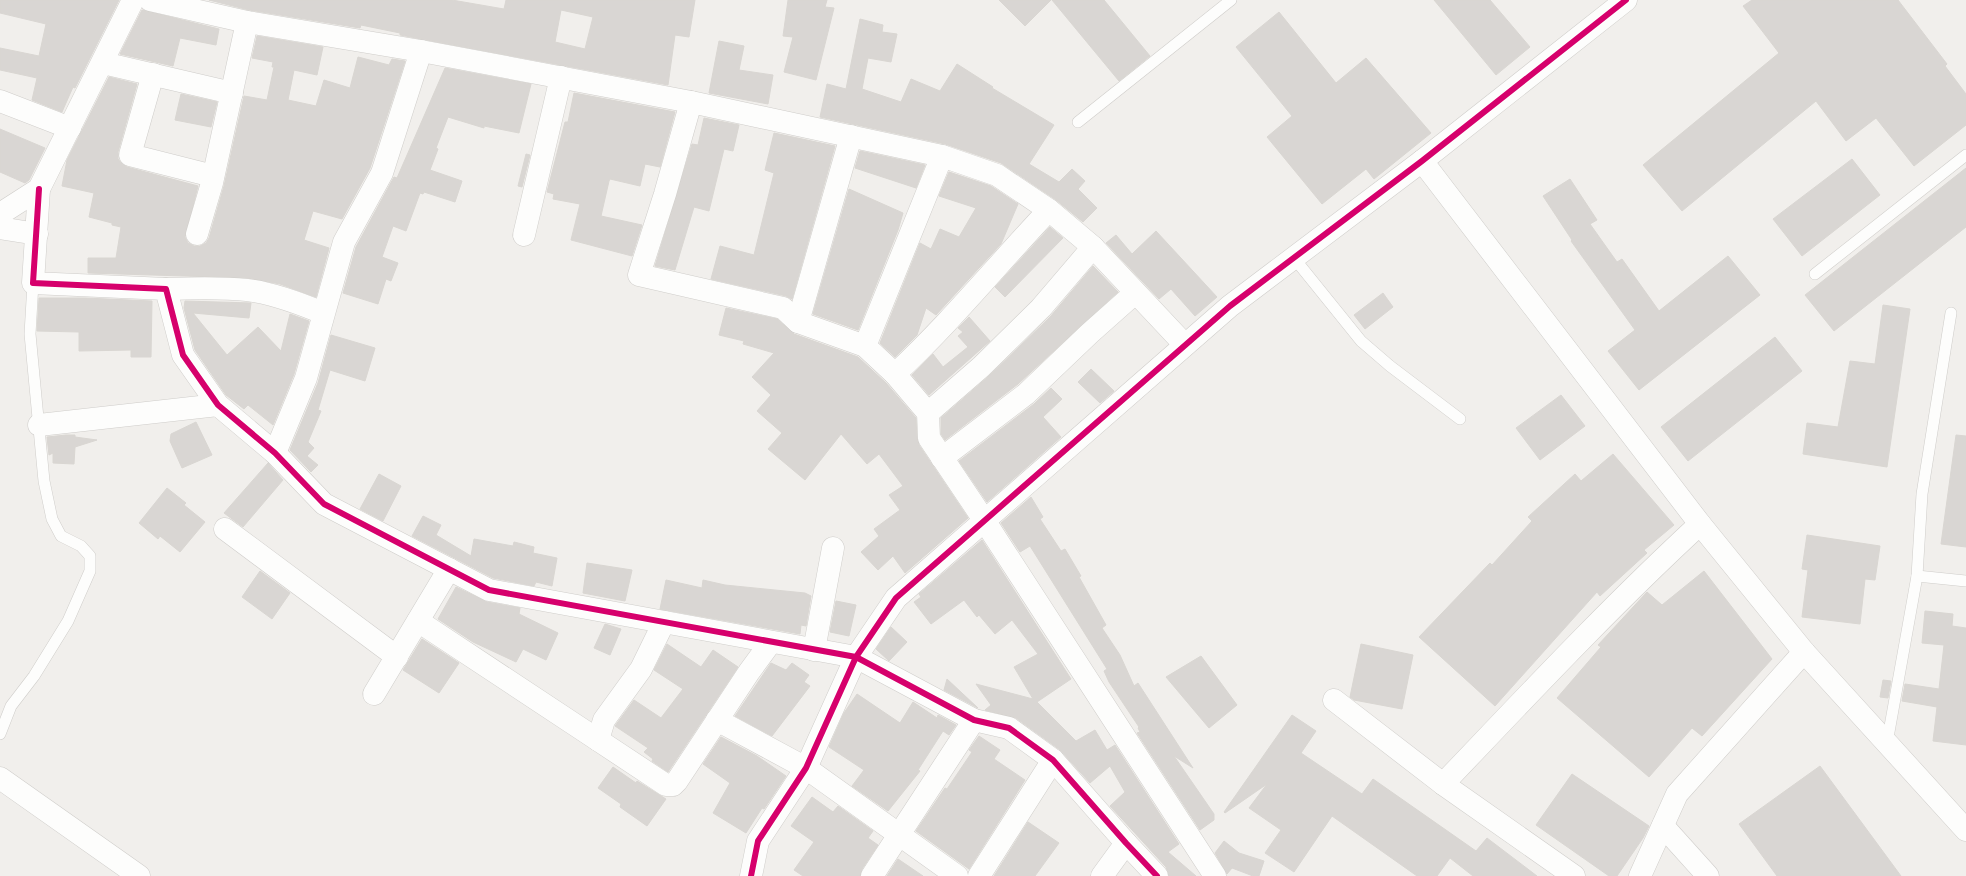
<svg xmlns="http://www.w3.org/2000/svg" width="1966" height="876" font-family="Helvetica,sans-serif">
	<rect width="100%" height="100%" fill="#f1efec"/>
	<g fill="#d9d6d3" stroke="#d9d6d2" fill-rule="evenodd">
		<path d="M 0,0 L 119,0 L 75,88 L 73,87 L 62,112 L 32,100 L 37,78 L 0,70 L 0,48 L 39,56 L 46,24 L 0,13 Z"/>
		<path d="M 209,0 L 452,0 L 504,9 L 506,0 L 695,0 L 689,37 L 675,35 L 668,85 L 400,35 L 400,33 L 361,25 L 360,28 L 249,10 ZM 561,10 L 593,17 L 585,49 L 555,42 Z"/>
		<path d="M 788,0 L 827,0 L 825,7 L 834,8 L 816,80 L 784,72 L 793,37 L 783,36 Z"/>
		<path d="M 999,0 L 1051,0 L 1025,26 Z"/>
		<path d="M 1052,0 L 1104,0 L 1150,56 L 1119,81 Z"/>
		<path d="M 1434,0 L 1490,0 L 1530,47 L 1496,75 Z"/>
		<path d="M 1752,0 L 1898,0 L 1947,64 L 1945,66 L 1966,94 L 1966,125 L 1914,166 L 1876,118 L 1846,141 L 1816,101 L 1682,211 L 1643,165 L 1779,53 L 1743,6 Z"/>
		<path d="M 142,10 L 219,29 L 216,45 L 180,38 L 173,66 L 120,54 Z"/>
		<path d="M 1279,12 L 1336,83 L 1366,58 L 1431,133 L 1374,179 L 1366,169 L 1322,204 L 1267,137 L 1292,116 L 1236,47 Z"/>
		<path d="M 860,19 L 883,25 L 882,32 L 897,34 L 891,62 L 868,58 L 862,89 L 901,102 L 911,79 L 940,91 L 957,64 L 993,87 L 992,88 L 1054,125 L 1029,164 L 1059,182 L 1072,169 L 1085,181 L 1078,189 L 1097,208 L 1083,222 L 1056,200 L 1001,163 L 945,144 L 820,117 L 827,84 L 846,89 Z"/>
		<path d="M 257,36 L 323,47 L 317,75 L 294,70 L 288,100 L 316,106 L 324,80 L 350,88 L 358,57 L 389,65 L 392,59 L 405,61 L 370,168 L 342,219 L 313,211 L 304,240 L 329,248 L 316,297 L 280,284 L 248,278 L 88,273 L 88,258 L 116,258 L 121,227 L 112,225 L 112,223 L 89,217 L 94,193 L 62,186 L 67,160 L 109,77 L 137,84 L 118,152 L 118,159 L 122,164 L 127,167 L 198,186 L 185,237 L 188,243 L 194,246 L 200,246 L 206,243 L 209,238 L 224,186 L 244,96 L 267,100 L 274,67 L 272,67 L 273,62 L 252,58 Z"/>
		<path d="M 719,41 L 744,46 L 739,70 L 773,75 L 768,104 L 709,93 Z"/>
		<path d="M 445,68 L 531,84 L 519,133 L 484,126 L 484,128 L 448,117 L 436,148 L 438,149 L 430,170 L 462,181 L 455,202 L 424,192 L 423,194 L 420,193 L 406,231 L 393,226 L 382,257 L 398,263 L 391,281 L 386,279 L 378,304 L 343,293 L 356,247 L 394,177 L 397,178 Z"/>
		<path d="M 574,93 L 675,112 L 660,167 L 645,164 L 640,186 L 610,179 L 609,181 L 601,216 L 642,225 L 632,256 L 571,240 L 580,204 L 553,199 L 554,194 L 547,192 L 565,122 L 568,122 Z"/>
		<path d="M 181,94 L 217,102 L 211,127 L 175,120 Z"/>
		<path d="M 704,118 L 739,125 L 733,151 L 724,149 L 709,211 L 694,207 L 675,270 L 655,266 L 692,144 L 698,145 Z"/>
		<path d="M 0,129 L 45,148 L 29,180 L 25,183 L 0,172 Z"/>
		<path d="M 774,133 L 835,146 L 792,299 L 786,296 L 711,279 L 720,246 L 754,255 L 774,173 L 765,170 Z"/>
		<path d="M 860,151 L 925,165 L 916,188 L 855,168 Z"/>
		<path d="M 526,154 L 530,155 L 522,187 L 518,186 Z"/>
		<path d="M 1852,159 L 1880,195 L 1802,256 L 1773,219 Z"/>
		<path d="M 1966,168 L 1966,227 L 1834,331 L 1805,295 Z"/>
		<path d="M 949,172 L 991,186 L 1018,204 L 1001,244 L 936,315 L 926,308 L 917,335 L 895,357 L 880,343 L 920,243 L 931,249 L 940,229 L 959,237 L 976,208 L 939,196 Z"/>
		<path d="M 1570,179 L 1597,220 L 1590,224 L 1617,262 L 1622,259 L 1659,311 L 1728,256 L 1760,295 L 1639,390 L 1608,351 L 1635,330 L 1571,241 L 1572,240 L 1543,196 Z"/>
		<path d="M 849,189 L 903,213 L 898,230 L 858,330 L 813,314 Z"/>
		<path d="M 1050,227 L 1063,238 L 1005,297 L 995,287 Z"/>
		<path d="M 1156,231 L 1217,297 L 1195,316 L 1171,289 L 1159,299 L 1106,243 L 1116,235 L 1132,254 Z"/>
		<path d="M 1093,266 L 1118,292 L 1018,384 L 945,440 L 941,434 L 941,418 L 989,376 L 1050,317 Z"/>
		<path d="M 1383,293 L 1393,307 L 1365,329 L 1354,315 Z"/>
		<path d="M 39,298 L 85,298 L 152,301 L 151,357 L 131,357 L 131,350 L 79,351 L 79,332 L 37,331 Z"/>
		<path d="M 185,301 L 251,303 L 249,318 L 193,313 L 227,355 L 258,327 L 281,351 L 290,314 L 309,321 L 294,374 L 273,425 L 248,405 L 244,409 L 226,395 L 195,350 L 184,308 Z"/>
		<path d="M 1883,305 L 1910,309 L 1887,467 L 1803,454 L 1807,423 L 1838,427 L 1850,361 L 1875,364 Z"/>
		<path d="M 726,308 L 777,319 L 794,334 L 858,357 L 886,383 L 916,418 L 917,438 L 919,445 L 968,518 L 905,573 L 893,556 L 878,570 L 861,552 L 879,536 L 874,529 L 900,510 L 889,495 L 903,486 L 879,454 L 867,464 L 841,434 L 805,480 L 768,449 L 782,433 L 757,411 L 771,395 L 752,377 L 774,353 L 743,344 L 744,341 L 719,335 Z"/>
		<path d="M 969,317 L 990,341 L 929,395 L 912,375 L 933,354 L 943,367 L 968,347 L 958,336 L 963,332 L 958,328 Z"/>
		<path d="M 331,335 L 375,348 L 365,381 L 330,370 L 318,410 L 321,411 L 308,442 L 314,448 L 307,456 L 318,465 L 311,472 L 290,450 L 318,383 Z"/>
		<path d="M 1775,337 L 1802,371 L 1688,461 L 1661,427 Z"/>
		<path d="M 1091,369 L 1114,391 L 1100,403 L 1078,382 Z"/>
		<path d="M 1051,388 L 1062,399 L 1043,417 L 1061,437 L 987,502 L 959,461 L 1034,404 Z"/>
		<path d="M 1561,395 L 1585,426 L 1540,460 L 1516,428 Z"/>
		<path d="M 196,422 L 212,455 L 182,468 L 170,441 L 171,434 Z"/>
		<path d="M 66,435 L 75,435 L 75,437 L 97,440 L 75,447 L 74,464 L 53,463 L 53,453 L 49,455 L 47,437 Z"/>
		<path d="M 1956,435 L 1966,436 L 1966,547 L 1941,544 Z"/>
		<path d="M 1613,454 L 1674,525 L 1644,550 L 1647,553 L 1600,596 L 1597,592 L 1495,706 L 1419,637 L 1490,563 L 1492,565 L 1532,521 L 1528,517 L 1575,474 L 1581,481 Z"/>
		<path d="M 268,463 L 283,480 L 243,527 L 224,513 Z"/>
		<path d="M 379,474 L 401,486 L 383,521 L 360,509 Z"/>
		<path d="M 167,488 L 186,503 L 184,505 L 205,522 L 180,552 L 160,536 L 158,539 L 139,523 Z"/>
		<path d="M 1031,497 L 1043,517 L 1040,519 L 1061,551 L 1065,549 L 1081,576 L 1079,577 L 1106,625 L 1102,628 L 1120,655 L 1134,686 L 1138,683 L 1193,768 L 1174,756 L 1214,814 L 1214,820 L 1200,830 L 1137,733 L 1140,732 L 1138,728 L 1139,727 L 1109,682 L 1104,671 L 1107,669 L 1030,546 L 1020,552 L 1001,523 Z"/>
		<path d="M 423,516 L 441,525 L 436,535 L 471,556 L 474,539 L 513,546 L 514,542 L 534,547 L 533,553 L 557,558 L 552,586 L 536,582 L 534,586 L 493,578 L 412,536 Z"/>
		<path d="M 1807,535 L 1880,546 L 1875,580 L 1865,579 L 1860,624 L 1802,617 L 1808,570 L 1802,569 Z"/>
		<path d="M 982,540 L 1071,679 L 1037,702 L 1076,741 L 1095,730 L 1107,750 L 1115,745 L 1179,844 L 1168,852 L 1196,876 L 1169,876 L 1166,867 L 1110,806 L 1125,792 L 1110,766 L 1090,783 L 1060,750 L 1016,718 L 985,710 L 991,705 L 976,684 L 1033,699 L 1014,667 L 1038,654 L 1012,620 L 995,634 L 979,615 L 977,617 L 964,600 L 931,624 L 914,602 L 921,597 L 919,594 Z"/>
		<path d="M 587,563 L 632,570 L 625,601 L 583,593 Z"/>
		<path d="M 260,571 L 290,593 L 272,619 L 242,597 Z"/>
		<path d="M 1704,571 L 1772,659 L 1702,736 L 1692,728 L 1649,777 L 1557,698 L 1601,647 L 1598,645 L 1647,592 L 1662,605 Z"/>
		<path d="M 666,580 L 702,588 L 703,580 L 725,585 L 805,593 L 811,596 L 806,626 L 801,625 L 800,634 L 660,609 Z"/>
		<path d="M 456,587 L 487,602 L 520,608 L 519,614 L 558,633 L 546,660 L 523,649 L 516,662 L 473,642 L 438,619 Z"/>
		<path d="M 836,601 L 856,605 L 849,636 L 830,632 Z"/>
		<path d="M 1925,611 L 1953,614 L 1952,626 L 1966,628 L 1966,745 L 1933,741 L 1937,707 L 1902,701 L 1905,684 L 1939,689 L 1944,645 L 1922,643 Z"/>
		<path d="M 605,624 L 621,629 L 610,655 L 594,648 Z"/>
		<path d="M 891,627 L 907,642 L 889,661 L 876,649 Z"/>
		<path d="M 422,639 L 459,663 L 439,693 L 403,670 Z"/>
		<path d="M 667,644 L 701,667 L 713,650 L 738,667 L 668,772 L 652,761 L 653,759 L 644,752 L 648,748 L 615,726 L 634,700 L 661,718 L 683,689 L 654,670 Z"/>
		<path d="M 1361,644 L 1413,655 L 1402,709 L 1354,700 L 1350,697 Z"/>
		<path d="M 1201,656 L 1237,705 L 1209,728 L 1166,677 Z"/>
		<path d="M 771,663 L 786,670 L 792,663 L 809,675 L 804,682 L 810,686 L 772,736 L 735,716 Z"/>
		<path d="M 947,679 L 978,708 L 944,690 Z"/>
		<path d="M 1883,680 L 1891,681 L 1888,698 L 1880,697 Z"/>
		<path d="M 857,694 L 900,723 L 913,702 L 937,718 L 938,715 L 956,725 L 949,735 L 943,731 L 918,770 L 920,771 L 888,811 L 852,786 L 864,770 L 829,747 L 844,713 Z"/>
		<path d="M 1292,715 L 1316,731 L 1301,753 L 1362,794 L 1373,779 L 1476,851 L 1487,838 L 1537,876 L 1473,876 L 1450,858 L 1437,876 L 1417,876 L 1332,816 L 1294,872 L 1265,853 L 1281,830 L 1249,808 L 1267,784 L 1225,813 L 1224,812 Z"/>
		<path d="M 979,736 L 1000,750 L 994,759 L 1025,780 L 969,869 L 916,831 L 945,788 L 947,789 L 972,752 L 969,750 Z"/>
		<path d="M 721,737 L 757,756 L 786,776 L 764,809 L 762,808 L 746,833 L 713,813 L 730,783 L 703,764 Z"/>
		<path d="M 1820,766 L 1901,876 L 1777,876 L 1739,824 Z"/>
		<path d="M 613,767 L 636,783 L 637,781 L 666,799 L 647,826 L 620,807 L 621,804 L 598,788 Z"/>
		<path d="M 1572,774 L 1649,826 L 1643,838 L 1617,876 L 1609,876 L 1536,825 Z"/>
		<path d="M 812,797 L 833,812 L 838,806 L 873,831 L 868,838 L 878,845 L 862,869 L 860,876 L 803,876 L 794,870 L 814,842 L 791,826 Z"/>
		<path d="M 1028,822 L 1059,843 L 1035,876 L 994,876 Z"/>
		<path d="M 1224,841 L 1239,853 L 1264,861 L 1259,876 L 1253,876 L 1232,868 L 1227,874 L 1215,853 Z"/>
		<path d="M 898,859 L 923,876 L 887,876 Z"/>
	</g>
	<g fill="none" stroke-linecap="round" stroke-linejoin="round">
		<defs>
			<g id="lane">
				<path d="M 1078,122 L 1231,0"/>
				<path d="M 1294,258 L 1361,341 L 1390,366 L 1460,419"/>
				<path d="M 1815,274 L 1966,155"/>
				<path d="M 1917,576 L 1966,581"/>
				<path d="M 0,734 L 11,706 L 34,676 L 68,621 L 90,571 L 90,556 L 81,546 L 61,536 L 52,519 L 44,481 L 30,334 L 33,283"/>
				<path d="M 1887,743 L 1917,576 L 1922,494 L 1951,313"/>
			</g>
			<g id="street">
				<path d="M 150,0 L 247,22 L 421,51 L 691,102 L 942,156 L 997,175 L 1049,210 L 1093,247 L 1185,345"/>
				<path d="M 103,63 L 232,93"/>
				<path d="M 153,74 L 130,155 L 213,176"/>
				<path d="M 0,101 L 70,128"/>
				<path d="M 691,102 L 665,194 L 639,275 L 783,308 L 798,322 L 865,346 L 895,374 L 928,413 L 929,438 L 984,520 L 1215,876"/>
				<path d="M 1422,161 L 1700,524 L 1804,652 L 1966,830"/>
				<path d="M 39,189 L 33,283 L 166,289 L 183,355 L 218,405 L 275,453 L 324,504 L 489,590 L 856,657 L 974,720 L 1009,728 L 1053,760 L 1126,843 L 1157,876"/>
				<path d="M 0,214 L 39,189 L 133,0"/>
				<path d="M 0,228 L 37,234"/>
				<path d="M 197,234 L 212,183 L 247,22"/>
				<path d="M 524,235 L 561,77"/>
				<path d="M 166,289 C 193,288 220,287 247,290 C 273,293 299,303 323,313"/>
				<path d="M 798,322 L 851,136"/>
				<path d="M 865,346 L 942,156"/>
				<path d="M 895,374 C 950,323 997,265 1049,210"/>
				<path d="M 928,413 L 981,367 L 1041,308 L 1093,247"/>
				<path d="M 39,425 L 218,405"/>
				<path d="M 275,453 L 306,378 L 344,242 L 382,173 L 421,51"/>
				<path d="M 942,458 L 1026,394 L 1090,333 L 1135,293"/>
				<path d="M 225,529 L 397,657"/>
				<path d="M 418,621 L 598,740"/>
				<path d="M 664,622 L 641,669 L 604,720 L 598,740 L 666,785 L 673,785 L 677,781 L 749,672 L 771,642"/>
				<path d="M 814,650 L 833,548"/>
				<path d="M 374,694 L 449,569"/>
				<path d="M 1334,700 L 1443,784 L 1574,876"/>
				<path d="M 717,720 L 806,768 L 957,876"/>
				<path d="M 0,778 L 139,876"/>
				<path d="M 1443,784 C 1527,696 1610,607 1700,524"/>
				<path d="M 1663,826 L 1708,876"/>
				<path d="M 751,876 L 758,841 L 806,768 L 856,657 L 896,598 L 1230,306 L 1422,161 L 1626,0"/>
				<path d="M 872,876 L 974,720"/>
				<path d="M 979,876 L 1053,760"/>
				<path d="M 1102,876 L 1126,843"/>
				<path d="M 1640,876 L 1677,794 L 1804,652"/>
			</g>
		</defs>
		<use href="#lane" stroke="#cfcdca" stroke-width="12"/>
		<use href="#street" stroke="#cfcdca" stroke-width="23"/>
		<use href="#lane" stroke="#fdfdfc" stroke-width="11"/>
		<use href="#street" stroke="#fdfdfc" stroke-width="22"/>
		<defs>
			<g id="cycleway">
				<path d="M 39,189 L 33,283 L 166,289 L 183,355 L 218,405 L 275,453 L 324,504 L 489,590 L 856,657 L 974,720 L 1009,728 L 1053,760 L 1126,843 L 1157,876"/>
				<path d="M 751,876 L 758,841 L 806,768 L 856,657 L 896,598 L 1230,306 L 1422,161 L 1626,0"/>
			</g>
		</defs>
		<use href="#cycleway" stroke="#fff" stroke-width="8"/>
		<use href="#cycleway" stroke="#d6006c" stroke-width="6"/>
	</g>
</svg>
